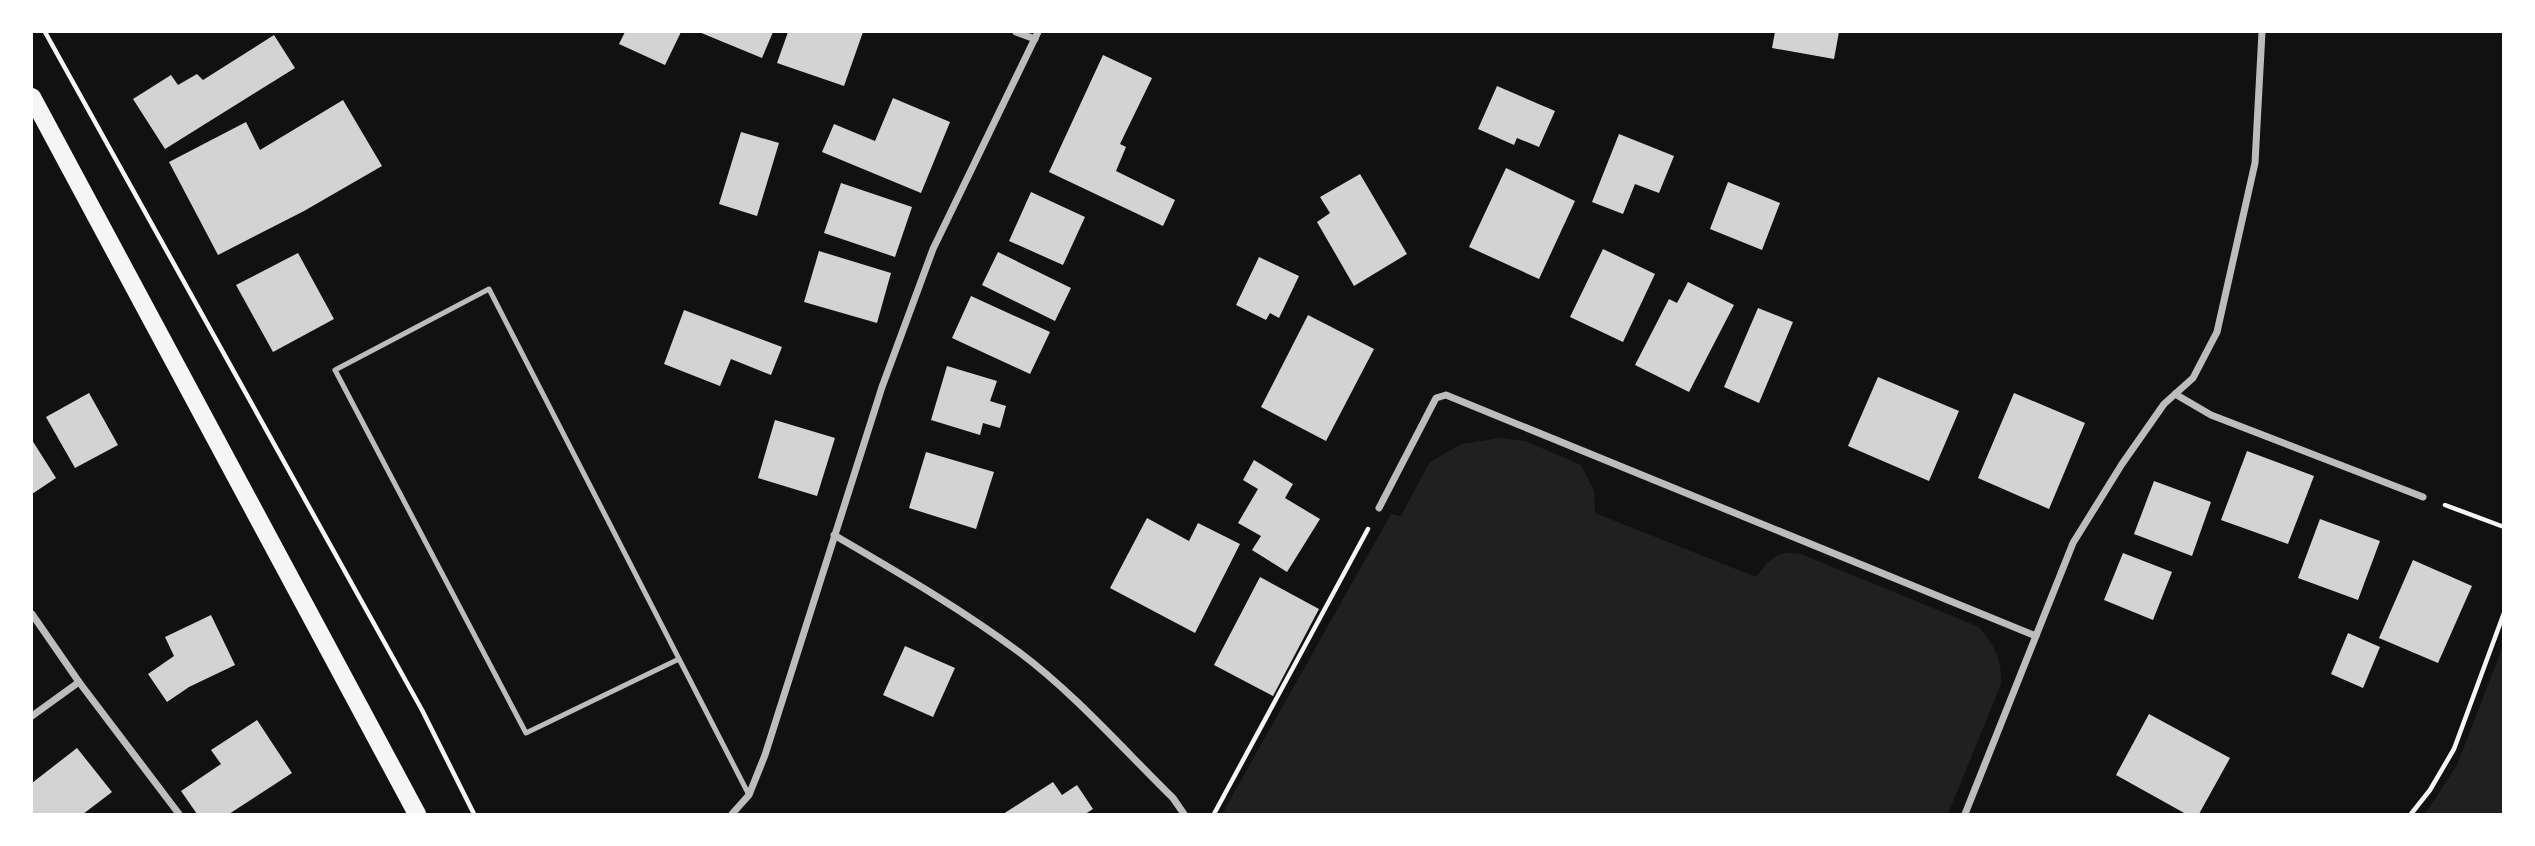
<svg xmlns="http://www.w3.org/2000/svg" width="2535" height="846" font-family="Raleway,sans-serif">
	<rect width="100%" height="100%" fill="#111"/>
	<g fill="#202020">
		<path d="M 1500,438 L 1525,441 L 1581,465 L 1594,491 L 1595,513 L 1756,577 C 1771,559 1775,550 1801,554 L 1979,627 C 1995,648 2002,657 2001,684 L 1948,814 L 1222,814 L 1391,514 L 1401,516 L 1429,463 L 1461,444 Z"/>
		<path d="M 2503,646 L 2503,814 L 2425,814 L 2457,765 Z"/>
	</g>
	<g fill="#d3d3d3">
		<path d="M 625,32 L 681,32 L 665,65 L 619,44 Z"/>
		<path d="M 699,32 L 773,32 L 762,58 Z"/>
		<path d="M 788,32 L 863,32 L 844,86 L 777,63 Z"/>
		<path d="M 1775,32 L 1839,32 L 1834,59 L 1772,48 Z"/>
		<path d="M 274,35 L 295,68 L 165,149 L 133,99 L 171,75 L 178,85 L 197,74 L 203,80 Z"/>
		<path d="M 1103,55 L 1152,78 L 1120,144 L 1126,147 L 1116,171 L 1175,200 L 1163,226 L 1049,172 Z"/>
		<path d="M 1497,86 L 1555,111 L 1539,147 L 1517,138 L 1514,145 L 1478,129 Z"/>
		<path d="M 893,98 L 950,122 L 921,193 L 822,152 L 834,124 L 875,141 Z"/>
		<path d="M 343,100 L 382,166 L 304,211 L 218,255 L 169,162 L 246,122 L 260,150 Z"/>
		<path d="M 741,132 L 779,143 L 757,216 L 719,204 Z"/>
		<path d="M 1619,134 L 1674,156 L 1659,193 L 1635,184 L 1623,214 L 1592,202 Z"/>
		<path d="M 1506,168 L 1575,201 L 1539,279 L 1469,247 Z"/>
		<path d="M 1360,174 L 1407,254 L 1354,286 L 1317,222 L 1330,213 L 1320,197 Z"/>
		<path d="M 1728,182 L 1780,203 L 1762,250 L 1710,229 Z"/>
		<path d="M 841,183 L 912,207 L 895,257 L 824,233 Z"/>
		<path d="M 1031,192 L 1085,217 L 1063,265 L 1009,241 Z"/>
		<path d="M 1603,249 L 1655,274 L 1623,342 L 1570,317 Z"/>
		<path d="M 819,251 L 891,273 L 877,323 L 804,302 Z"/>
		<path d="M 998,252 L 1071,288 L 1055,321 L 982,285 Z"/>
		<path d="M 298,253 L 334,319 L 273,352 L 236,285 Z"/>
		<path d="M 1259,257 L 1299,276 L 1279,318 L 1270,313 L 1266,320 L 1236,305 Z"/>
		<path d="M 1688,282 L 1734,305 L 1689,392 L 1635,365 L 1669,299 L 1677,303 Z"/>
		<path d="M 971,296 L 1050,332 L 1030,374 L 952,338 Z"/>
		<path d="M 1758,308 L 1793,322 L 1759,403 L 1724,387 Z"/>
		<path d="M 684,310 L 782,347 L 771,375 L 731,359 L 720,386 L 664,364 Z"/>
		<path d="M 1308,315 L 1374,349 L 1326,441 L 1261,407 Z"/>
		<path d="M 947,366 L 997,381 L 990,401 L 1006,406 L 1000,428 L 983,423 L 980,435 L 931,420 Z"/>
		<path d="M 1878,377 L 1959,411 L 1929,481 L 1848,446 Z"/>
		<path d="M 89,393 L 118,445 L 75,468 L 46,417 Z"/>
		<path d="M 2014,393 L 2085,423 L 2049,509 L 1978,478 Z"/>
		<path d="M 775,420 L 835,438 L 817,496 L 758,478 Z"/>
		<path d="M 32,440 L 56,478 L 32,494 Z"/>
		<path d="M 2247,451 L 2314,476 L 2288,544 L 2221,520 Z"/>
		<path d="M 926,452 L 994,472 L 976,529 L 909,508 Z"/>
		<path d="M 1254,460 L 1293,484 L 1285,498 L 1320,519 L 1287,572 L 1252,550 L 1261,536 L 1238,523 L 1258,489 L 1243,480 Z"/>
		<path d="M 2154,481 L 2211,502 L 2192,556 L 2134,534 Z"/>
		<path d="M 1147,518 L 1189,541 L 1198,523 L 1240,544 L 1195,633 L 1110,588 Z"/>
		<path d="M 2320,519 L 2380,541 L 2358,600 L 2298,578 Z"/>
		<path d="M 2123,553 L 2172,572 L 2153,620 L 2104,600 Z"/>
		<path d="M 2413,560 L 2472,586 L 2438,663 L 2379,638 Z"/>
		<path d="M 1260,577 L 1319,609 L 1273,696 L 1214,665 Z"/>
		<path d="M 211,615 L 235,665 L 189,687 L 167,702 L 148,674 L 174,656 L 165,637 Z"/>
		<path d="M 2348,633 L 2380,647 L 2363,688 L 2331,674 Z"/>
		<path d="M 905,646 L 955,668 L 933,717 L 883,695 Z"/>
		<path d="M 2149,714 L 2230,758 L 2199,814 L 2186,814 L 2116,775 Z"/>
		<path d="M 257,720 L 292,773 L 229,814 L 197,814 L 181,791 L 221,764 L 211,750 Z"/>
		<path d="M 77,748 L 112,792 L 83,814 L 32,814 L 32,783 Z"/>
		<path d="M 1053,782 L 1062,795 L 1077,785 L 1093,809 L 1085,814 L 1003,814 Z"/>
	</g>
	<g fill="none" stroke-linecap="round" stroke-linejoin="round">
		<g stroke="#f5f5f5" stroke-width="4.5">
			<path d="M 45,32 L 422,710 L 474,814"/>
			<path d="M 2445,505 L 2504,527"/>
			<path d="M 1214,814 L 1368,529"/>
			<path d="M 2411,814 L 2430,790 L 2454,749 L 2504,613"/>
		</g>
		<path stroke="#bcbcbc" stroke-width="5" d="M 679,659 L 526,733 L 335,370 L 489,289 L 749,795"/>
		<g stroke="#bcbcbc" stroke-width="7">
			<path d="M 1016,32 L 1035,39"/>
			<path d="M 2175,394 L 2211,415 L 2423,497"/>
			<path d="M 1379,508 L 1436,398 L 1446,395 L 2036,636"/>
			<path d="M 834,535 C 897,572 960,608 1019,652 C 1075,694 1123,749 1173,798 L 1184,814"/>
			<path d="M 32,614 L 79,682 L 179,814"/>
			<path d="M 32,716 L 79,682"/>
			<path d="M 732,814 L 749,795 L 765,755 L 882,387 L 933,249 L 1038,32"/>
			<path d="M 1965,814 L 2073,543 L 2122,464 L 2164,404 L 2193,378 L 2217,332 L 2255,163 L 2262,32"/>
		</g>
		<path stroke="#f5f5f5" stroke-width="18" d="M 32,97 L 417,814"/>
	</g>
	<rect width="2535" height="846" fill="none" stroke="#ffffff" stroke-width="66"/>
</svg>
